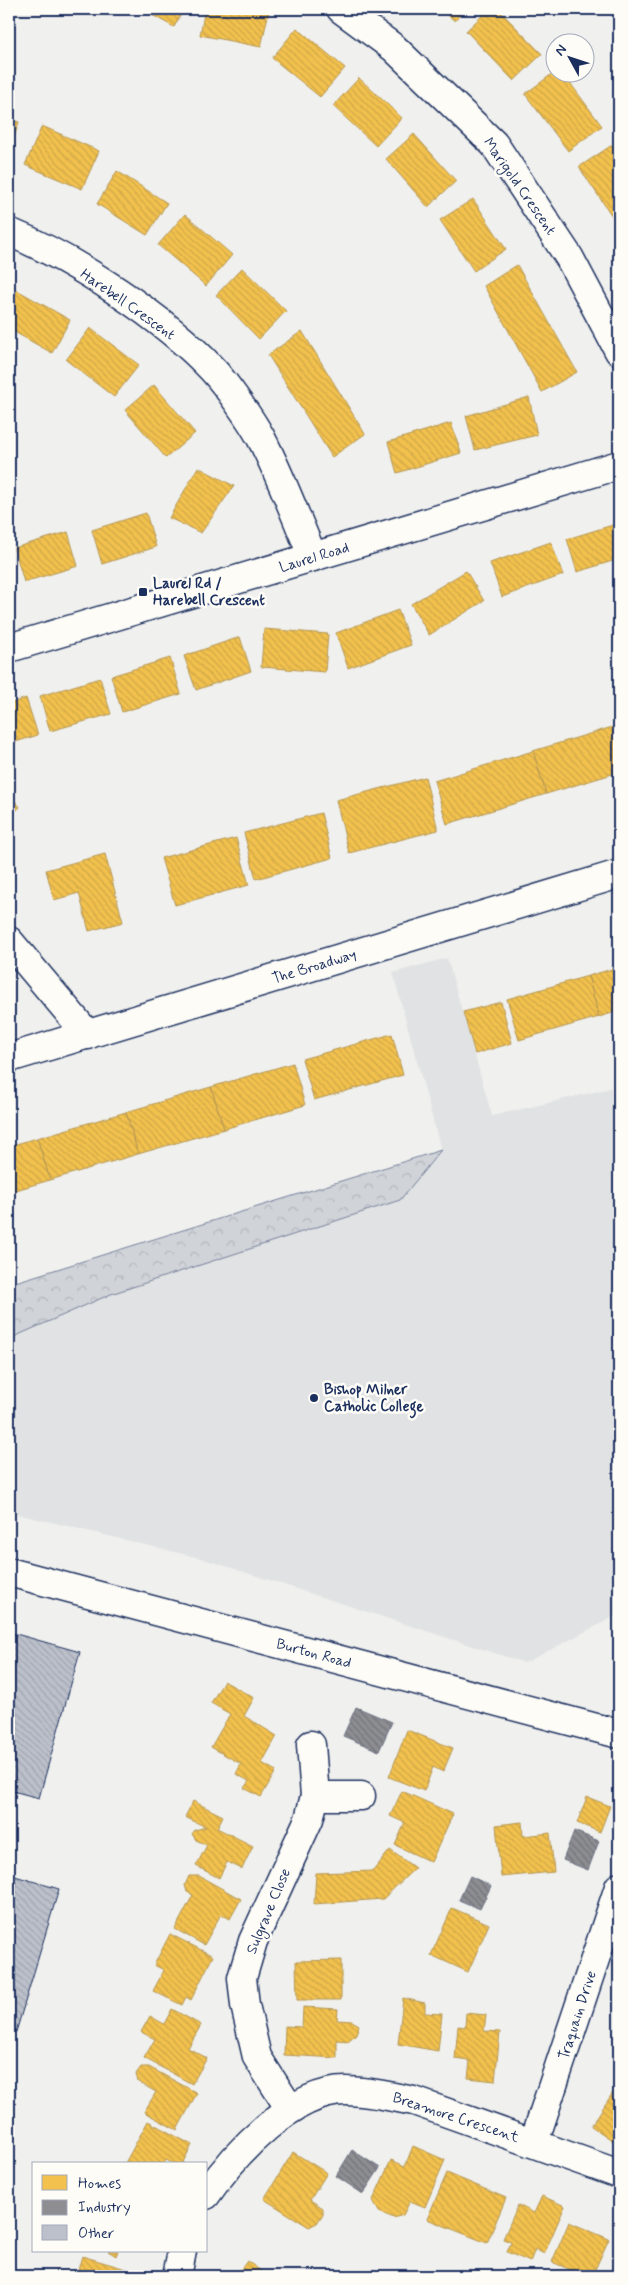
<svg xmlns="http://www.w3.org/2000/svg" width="628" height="2285" font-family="Mynerve,sans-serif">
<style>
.built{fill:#e0e2e3}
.forest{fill:url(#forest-crowns);stroke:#76819b}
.homes{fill:url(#homes-back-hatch);stroke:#b29553}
.industry{fill:url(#industry-back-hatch);stroke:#6b7182}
.building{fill:url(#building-back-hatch);stroke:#1b2f5e}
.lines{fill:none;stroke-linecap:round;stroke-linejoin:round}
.minor-casing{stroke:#1b2f5e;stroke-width:31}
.major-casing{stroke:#1b2f5e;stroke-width:31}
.minor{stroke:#fdfcf7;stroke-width:28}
.major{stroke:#fdfcf7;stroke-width:28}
.poi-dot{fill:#1b2f5e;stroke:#fdfcf7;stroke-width:2}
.labels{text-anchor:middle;stroke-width:5;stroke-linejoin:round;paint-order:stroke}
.street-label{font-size:15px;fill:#1b2f5e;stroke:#fdfcf7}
.poi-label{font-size:15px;font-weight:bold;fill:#1b2f5e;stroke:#fdfcf7;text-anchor:start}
</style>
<defs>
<pattern id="forest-crowns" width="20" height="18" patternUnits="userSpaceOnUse" patternTransform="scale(1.25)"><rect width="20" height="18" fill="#d0d3d8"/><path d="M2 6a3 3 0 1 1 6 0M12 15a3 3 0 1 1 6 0" fill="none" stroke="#b2b5bc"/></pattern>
<pattern id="homes-back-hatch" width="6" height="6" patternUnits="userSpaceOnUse" patternTransform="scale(1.25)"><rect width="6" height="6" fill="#f2c14e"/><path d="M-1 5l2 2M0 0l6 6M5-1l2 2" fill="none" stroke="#cfa646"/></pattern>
<pattern id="industry-back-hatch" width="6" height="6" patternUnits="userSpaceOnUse" patternTransform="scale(1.25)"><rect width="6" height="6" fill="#8d8d92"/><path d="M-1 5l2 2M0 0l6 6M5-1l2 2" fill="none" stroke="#72747a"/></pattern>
<pattern id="building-back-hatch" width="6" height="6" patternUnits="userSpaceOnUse" patternTransform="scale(1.25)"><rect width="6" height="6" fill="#bbc0ca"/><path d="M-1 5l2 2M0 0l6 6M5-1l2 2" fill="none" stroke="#a0a5b0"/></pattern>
</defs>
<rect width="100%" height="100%" fill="#f0f0ee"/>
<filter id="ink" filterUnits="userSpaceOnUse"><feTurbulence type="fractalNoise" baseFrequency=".02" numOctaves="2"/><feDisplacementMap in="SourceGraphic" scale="10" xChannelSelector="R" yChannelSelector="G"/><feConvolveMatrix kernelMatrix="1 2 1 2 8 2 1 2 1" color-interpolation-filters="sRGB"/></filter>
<g filter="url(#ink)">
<!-- built -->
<polygon class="built" points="447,958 492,1116 619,1086 619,1614 525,1663 204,1559 9,1512 9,1284 441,1150 393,973"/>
<!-- forest -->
<polygon class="forest" points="441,1150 400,1200 111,1294 9,1339 9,1284"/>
<!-- homes -->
<g class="homes">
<polygon points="141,9 184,9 174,27"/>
<polygon points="205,9 269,11 261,47 200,35"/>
<polygon points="440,9 465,9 455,21"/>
<polygon points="489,9 498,9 542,54 514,81 466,31"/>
<polygon points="297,28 345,68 320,97 272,58"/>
<polygon points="556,71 562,72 602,126 568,151 525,94"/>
<polygon points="359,78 402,118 376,146 333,106"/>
<polygon points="9,119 19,122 9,153"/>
<polygon points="42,126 99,151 82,189 25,165"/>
<polygon points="414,134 456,181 428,207 386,159"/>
<polygon points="612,145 619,155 619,215 614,219 579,167"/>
<polygon points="117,171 167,203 147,235 97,204"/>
<polygon points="473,199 506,249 474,271 440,220"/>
<polygon points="185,214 232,255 206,286 158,245"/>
<polygon points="517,265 577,372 542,392 484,286"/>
<polygon points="242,268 286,311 259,339 216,295"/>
<polygon points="17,290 70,320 52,353 9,329 9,304"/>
<polygon points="90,328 139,365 114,397 66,360"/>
<polygon points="302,331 365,434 332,457 268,355"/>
<polygon points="154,385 195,433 166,458 125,410"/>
<polygon points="529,397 537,435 475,450 466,416"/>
<polygon points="451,423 461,453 397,473 388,442"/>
<polygon points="198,467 234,486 201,533 169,518"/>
<polygon points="146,513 156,547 102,564 92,530"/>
<polygon points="619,523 619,559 577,572 567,539"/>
<polygon points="68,532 78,566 24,582 14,548"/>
<polygon points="551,542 563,575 502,597 490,563"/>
<polygon points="466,571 484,601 429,635 411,604"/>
<polygon points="398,610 411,645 348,668 336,633"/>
<polygon points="264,629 328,634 325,672 261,667"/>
<polygon points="240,637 251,671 196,690 184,656"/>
<polygon points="170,658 181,694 122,712 111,676"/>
<polygon points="100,678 111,714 50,731 40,696"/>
<polygon points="26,698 38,735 9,744 9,704"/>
<polygon points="619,725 619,772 546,794 533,751"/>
<polygon points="533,751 546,794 447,824 434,781"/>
<polygon points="425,777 438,830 349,853 336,800"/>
<polygon points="9,794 20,807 9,817"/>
<polygon points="321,813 332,858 256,879 244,833"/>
<polygon points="236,838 249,885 175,905 161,858"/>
<polygon points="105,854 123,922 89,931 79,893 54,900 46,870"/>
<polygon points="619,967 619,1011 599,1017 588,976"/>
<polygon points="588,976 599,1017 519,1040 507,999"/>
<polygon points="501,1002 512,1043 475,1054 463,1012"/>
<polygon points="392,1034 403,1075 314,1100 302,1059"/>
<polygon points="293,1063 305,1105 224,1129 211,1087"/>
<polygon points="211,1087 224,1129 138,1154 126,1112"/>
<polygon points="126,1112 138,1154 50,1180 37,1138"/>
<polygon points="37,1138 50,1180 9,1192 9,1146"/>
<polygon points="224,1681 254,1698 244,1716 277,1736 262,1763 276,1771 261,1797 244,1788 249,1781 236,1774 241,1764 211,1747 230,1714 211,1703"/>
<polygon points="407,1730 453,1748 443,1772 433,1767 424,1791 389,1777"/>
<polygon points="402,1791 453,1814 431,1862 395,1845 405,1823 390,1816"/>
<polygon points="587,1797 610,1806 600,1832 577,1823"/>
<polygon points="193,1801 223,1816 217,1828 253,1846 242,1869 227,1862 219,1878 196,1866 207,1845 196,1840 192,1834 195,1830 206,1827 185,1817"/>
<polygon points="522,1822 523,1836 550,1833 554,1872 501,1877 496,1825"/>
<polygon points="390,1850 415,1868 383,1899 314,1904 316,1873 373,1871"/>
<polygon points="189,1876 199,1876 241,1899 230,1919 221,1914 204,1945 175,1929 193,1895 187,1892 185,1885"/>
<polygon points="452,1908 489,1924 468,1972 431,1955"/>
<polygon points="170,1934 213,1956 191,2000 186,1997 182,2005 153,1991 164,1970 154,1965"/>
<polygon points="341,1960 341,2000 297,2000 296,1961"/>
<polygon points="403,1998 425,2003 425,2013 442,2014 438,2051 398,2044"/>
<polygon points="303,2007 338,2009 337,2020 352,2021 359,2025 356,2034 348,2041 337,2040 337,2058 284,2055 285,2026 302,2027"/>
<polygon points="172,2009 201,2025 188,2048 207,2058 192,2084 144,2058 155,2039 141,2032 150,2016 164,2024"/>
<polygon points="466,2013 486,2015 484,2031 500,2032 495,2081 468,2078 470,2061 455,2059 458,2026 465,2027"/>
<polygon points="141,2067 149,2067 197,2093 177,2130 144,2112 156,2092 138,2082 136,2074"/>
<polygon points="614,2091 619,2094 619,2136 615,2142 591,2126"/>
<polygon points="148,2121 192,2145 182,2164 174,2164 166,2160 164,2164 125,2163"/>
<polygon points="413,2146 445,2160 425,2207 410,2201 403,2215 394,2218 379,2212 373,2200 391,2160 405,2166"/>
<polygon points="293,2152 327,2173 310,2200 323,2208 323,2214 317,2223 309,2227 264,2199"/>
<polygon points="447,2173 506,2198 487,2243 427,2219"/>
<polygon points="542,2196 565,2206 544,2254 535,2249 530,2262 507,2252 511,2242 503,2239 518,2205 534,2213"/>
<polygon points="569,2222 609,2239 592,2276 585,2276 552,2262"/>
<polygon points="108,2251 118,2251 116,2256"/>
<polygon points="82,2256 133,2271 131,2276 76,2276"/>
<polygon points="619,2260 619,2271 614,2267"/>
<polygon points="247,2261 268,2276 236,2276"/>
<polygon points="351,2271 359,2276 347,2276"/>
</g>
<!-- industry -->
<g class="industry">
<polygon points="356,1707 392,1722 379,1751 343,1736"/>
<polygon points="574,1831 599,1841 588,1870 563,1860"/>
<polygon points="470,1876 491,1886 480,1909 459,1900"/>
<polygon points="352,2150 380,2168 363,2194 336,2176"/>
</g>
<!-- building -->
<g class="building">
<polygon points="9,1632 80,1652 39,1798 9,1790"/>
<polygon points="15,1876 59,1889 16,2032 9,2029 9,1899"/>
</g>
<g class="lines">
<defs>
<g id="minor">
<polyline points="341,9 394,48 494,144 569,257 619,351"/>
<path d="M9,232C73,258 165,318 213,370C226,384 252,421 261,438C281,476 296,518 313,557"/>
<polyline points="9,648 619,465"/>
<polyline points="9,941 88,1035"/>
<polyline points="315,1796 361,1796"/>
<polyline points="290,2109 257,2057 245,2005 242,1978 253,1941 309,1819 315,1796 311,1745"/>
<polyline points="534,2142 619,1887"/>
<path d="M206,2195C235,2153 292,2091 346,2091C369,2091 392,2097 414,2101L619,2174"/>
<polyline points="177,2276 182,2251"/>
</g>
<g id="major">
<polyline points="9,1058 619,874"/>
<polyline points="9,1572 619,1734"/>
</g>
</defs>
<!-- minor casing -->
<use href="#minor" class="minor-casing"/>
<!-- major casing -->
<use href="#major" class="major-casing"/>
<!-- minor -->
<use href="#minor" class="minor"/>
<!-- major -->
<use href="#major" class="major"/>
</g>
</g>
<!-- markers -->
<g class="poi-dot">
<rect x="138" y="587" width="10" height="10" rx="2.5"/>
<circle cx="314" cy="1398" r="5"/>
</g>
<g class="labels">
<!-- street labels -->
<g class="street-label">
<text transform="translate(520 186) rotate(55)" y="5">Marigold Crescent</text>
<text transform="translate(128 304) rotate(35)" y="5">Harebell Crescent</text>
<text transform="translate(314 557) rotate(-17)" y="5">Laurel Road</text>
<text transform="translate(314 966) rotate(-17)" y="5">The Broadway</text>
<text transform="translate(314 1653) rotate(15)" y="5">Burton Road</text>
<text transform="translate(268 1911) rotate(-67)" y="5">Sulgrave Close</text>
<text transform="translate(577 2015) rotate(-72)" y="5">Traquain Drive</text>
<text transform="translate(456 2117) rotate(18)" y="5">Breamore Crescent</text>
</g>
<!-- poi labels -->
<g class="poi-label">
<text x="153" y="588">Laurel Rd /<tspan x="153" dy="17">Harebell Crescent</tspan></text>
<text x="324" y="1394">Bishop Milner<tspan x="324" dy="17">Catholic College</tspan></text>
</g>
</g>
<!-- margin -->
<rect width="628" height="2285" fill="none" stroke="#fdfcf7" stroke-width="30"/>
<rect x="15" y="15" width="598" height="2255" fill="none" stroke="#1b2f5e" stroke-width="2" filter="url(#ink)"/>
<!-- legend -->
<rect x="32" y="2162" width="175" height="90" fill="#fdfcf7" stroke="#a3aaba"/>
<rect x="42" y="2175" width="25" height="15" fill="#f2c14e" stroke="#a3aaba"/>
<text x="78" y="2188" font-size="15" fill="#1b2f5e">Homes</text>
<rect x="42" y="2200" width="25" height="15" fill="#8d8d92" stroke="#a3aaba"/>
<text x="78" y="2212" font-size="15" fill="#1b2f5e">Industry</text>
<rect x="42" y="2225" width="25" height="15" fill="#bbc0ca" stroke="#a3aaba"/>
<text x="78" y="2238" font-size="15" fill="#1b2f5e">Other</text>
<!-- north arrow -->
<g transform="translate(570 58) rotate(310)"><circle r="24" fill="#fdfcf7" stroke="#a3aaba"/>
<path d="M0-4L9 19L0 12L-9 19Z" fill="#1b2f5e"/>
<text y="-8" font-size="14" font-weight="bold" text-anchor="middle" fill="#1b2f5e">N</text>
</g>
</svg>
